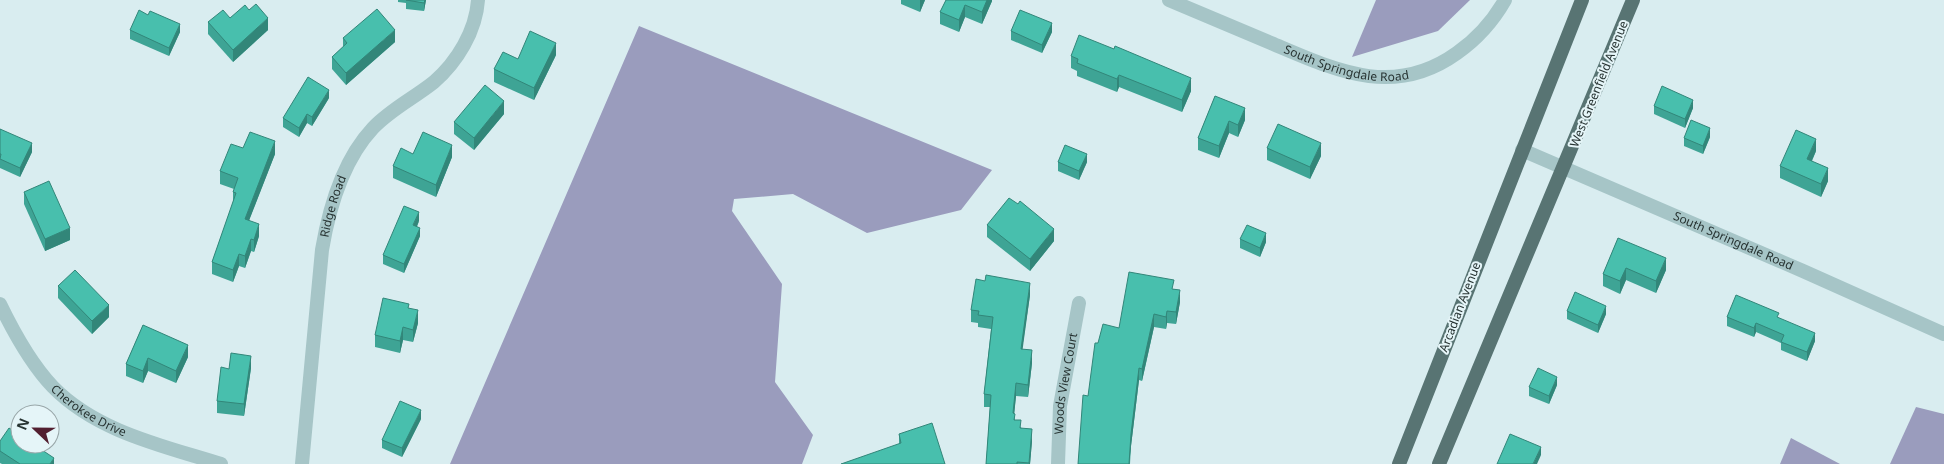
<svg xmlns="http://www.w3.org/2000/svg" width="1944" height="464" font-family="'Noto Sans',sans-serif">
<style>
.green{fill:#9a9cbd}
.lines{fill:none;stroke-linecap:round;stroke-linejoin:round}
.minor{stroke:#a6c5c7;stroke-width:14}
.primary{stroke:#587473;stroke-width:14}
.wall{fill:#3ea495}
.shaded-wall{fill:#328679}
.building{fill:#48bfad;stroke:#328679}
.labels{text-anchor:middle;stroke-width:4;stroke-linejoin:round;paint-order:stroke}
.street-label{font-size:12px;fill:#273332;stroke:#e5f5f8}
</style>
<rect width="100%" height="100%" fill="#d9edf0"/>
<!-- green -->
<g class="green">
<polygon points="1376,0 1470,0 1438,31 1352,57"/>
<polygon points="639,26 992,170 961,210 867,233 793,194 734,199 732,211 782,284 775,382 813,435 802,464 450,464"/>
<polygon points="1916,407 1944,414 1944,464 1890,464"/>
<polygon points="1791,438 1840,464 1780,464"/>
</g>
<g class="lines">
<!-- minor -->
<g class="minor">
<path id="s1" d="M1169,0C1203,14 1237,29 1271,43C1335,70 1393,99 1457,53C1477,39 1493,21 1505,0"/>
<path id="s2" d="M1522,150L1803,271L1944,334"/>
<path id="s3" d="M0,304C14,333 31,364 53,387C97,432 164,446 221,464"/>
<path id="s4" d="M302,464L322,250C329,208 343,160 373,128C391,109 414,98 434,82C457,62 476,31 478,0"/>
<path id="s5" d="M1058,464L1060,406L1079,303"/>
</g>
<!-- primary -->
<g class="primary">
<polyline points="1399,464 1582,0"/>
<polyline points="1439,464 1633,0"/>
</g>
</g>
<!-- wall -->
<g class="wall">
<polygon points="398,0 426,0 424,11 406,9 406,3 398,2"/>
<polygon points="901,0 925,0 920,12 901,4"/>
<polygon points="946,0 992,0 992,1 982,24 965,17 959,32 940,24 940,12"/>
<polygon points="230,18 268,30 233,62 208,34 208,22"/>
<polygon points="130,30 180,32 169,56 130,39"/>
<polygon points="1011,31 1052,32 1042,53 1011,40"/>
<polygon points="343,38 395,42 346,85 332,69 332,57 343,47"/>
<polygon points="556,55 534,100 494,82 494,69 518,59"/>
<polygon points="1071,56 1191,91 1182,112 1119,87 1117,92 1077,76 1077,71 1071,68"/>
<polygon points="1215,96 1245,120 1238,137 1229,133 1219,158 1198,150 1198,138"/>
<polygon points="329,98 312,126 307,123 299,137 283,127 283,118"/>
<polygon points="1654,106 1693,108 1685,128 1654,114"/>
<polygon points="504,114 474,150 454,134 454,122"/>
<polygon points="0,129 32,152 20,177 0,168"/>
<polygon points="1710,137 1703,154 1684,146 1684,138"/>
<polygon points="243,148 275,154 249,220 259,236 254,252 251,251 245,268 239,266 233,282 212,274 212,262 233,203 233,192 234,189 220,184 220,171"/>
<polygon points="1267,148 1321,156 1310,179 1267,160"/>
<polygon points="1816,151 1812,161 1828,181 1821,197 1780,178 1780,166"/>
<polygon points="413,154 452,157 436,197 393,178 393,166"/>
<polygon points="1058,162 1087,162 1079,180 1058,171"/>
<polygon points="24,192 70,240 45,251 24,204"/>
<polygon points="419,221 417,227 420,236 404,273 383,264 383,255"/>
<polygon points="987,225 1054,241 1030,271 987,237"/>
<polygon points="1618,238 1666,270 1656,293 1626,280 1620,294 1603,286 1603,274"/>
<polygon points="1240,239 1266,242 1260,257 1240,248"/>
<polygon points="58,286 109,317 92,334 58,298"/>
<polygon points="1174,289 1180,302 1176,324 1167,323 1166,329 1154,327 1142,381 1139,380 1131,446 1130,464 1078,464 1088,396 1098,343"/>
<polygon points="1030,295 1022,349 1032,363 1028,397 1016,396 1014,414 1015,420 1032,441 1030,464 986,464 990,407 984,407 984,394 991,329 978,327 978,323 971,322 971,310"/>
<polygon points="409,308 418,323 413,342 403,340 400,353 375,347 375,335"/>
<polygon points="1567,311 1606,314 1598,333 1567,319"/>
<polygon points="1727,317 1779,318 1815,341 1807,361 1781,350 1781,343 1756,332 1754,337 1727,326"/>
<polygon points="143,325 188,357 176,383 148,371 143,383 126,376 126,364"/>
<polygon points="251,368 244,416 217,413 217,401 229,369"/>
<polygon points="1557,385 1549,404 1529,396 1529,387"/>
<polygon points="421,419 402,457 382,448 382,440"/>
<polygon points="899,434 945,464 899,443"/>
<polygon points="0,441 54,464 2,464 0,463"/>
</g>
<!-- shaded-wall -->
<g class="shaded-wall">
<polygon points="425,0 426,0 424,11 424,3"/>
<polygon points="920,0 925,0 920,12"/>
<polygon points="987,0 992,0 992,1 982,24 982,12"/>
<polygon points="965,5 965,17 959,32 959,20"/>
<polygon points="268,18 268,30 233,62 233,50"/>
<polygon points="1052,23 1052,32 1042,53 1042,45"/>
<polygon points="180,24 180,32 169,56 169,48"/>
<polygon points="395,30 395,42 346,85 346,73"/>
<polygon points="556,43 556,55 534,100 534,88"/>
<polygon points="1119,75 1119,87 1117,92 1117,79"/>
<polygon points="1191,78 1191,91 1182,112 1182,100"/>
<polygon points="329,90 329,98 312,126 312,117"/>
<polygon points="1693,100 1693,108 1685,128 1685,119"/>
<polygon points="504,101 504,114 474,150 474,138"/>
<polygon points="1245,108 1245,120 1238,137 1238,125"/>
<polygon points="307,114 307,123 299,137 299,128"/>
<polygon points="1229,121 1229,133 1219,158 1219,146"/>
<polygon points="1710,128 1710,137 1703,154 1703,146"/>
<polygon points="1816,139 1816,151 1807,171 1807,159"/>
<polygon points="275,141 275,154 245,231 245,219"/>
<polygon points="32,143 32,152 20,177 20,168"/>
<polygon points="1321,143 1321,156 1310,179 1310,167"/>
<polygon points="452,145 452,157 436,197 436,185"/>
<polygon points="1087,154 1087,162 1079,180 1079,171"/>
<polygon points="1828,168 1828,181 1821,197 1821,184"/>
<polygon points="419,212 419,221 413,234 413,225"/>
<polygon points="259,224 259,236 254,252 254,240"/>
<polygon points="70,228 70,240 45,251 45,239"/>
<polygon points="420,228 420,236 404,273 404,264"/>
<polygon points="1054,229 1054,241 1030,271 1030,259"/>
<polygon points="1266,233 1266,242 1260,257 1260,248"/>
<polygon points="251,239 251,251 245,268 245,256"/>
<polygon points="239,254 239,266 233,282 233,270"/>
<polygon points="1666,258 1666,270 1656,293 1656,281"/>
<polygon points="1626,268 1626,280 1620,294 1620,281"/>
<polygon points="1030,283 1030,295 1021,361 1021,349"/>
<polygon points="1180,290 1180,302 1176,324 1176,312"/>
<polygon points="109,305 109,317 92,334 92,321"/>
<polygon points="1606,306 1606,314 1598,333 1598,325"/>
<polygon points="418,310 418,323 413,342 413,330"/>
<polygon points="1167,311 1167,323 1166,329 1166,317"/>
<polygon points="1154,314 1154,327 1142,381 1142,369"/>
<polygon points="1756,323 1756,332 1754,337 1754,328"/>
<polygon points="403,327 403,340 400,353 400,341"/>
<polygon points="1815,333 1815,341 1807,361 1807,352"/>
<polygon points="188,345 188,357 176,383 176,371"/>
<polygon points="1032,350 1032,363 1028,397 1028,385"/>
<polygon points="251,356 251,368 244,416 244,404"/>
<polygon points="148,358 148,371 143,383 143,371"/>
<polygon points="1139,368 1139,380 1131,446 1129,464 1131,434"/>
<polygon points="1557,377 1557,385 1549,404 1549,396"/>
<polygon points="1016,383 1016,396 1013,426 1013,413"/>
<polygon points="421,410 421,419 402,457 402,448"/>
<polygon points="1032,429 1032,441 1030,464 1029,464"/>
<polygon points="1541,447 1541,455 1537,464 1533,464"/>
<polygon points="54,458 54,464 50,464"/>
</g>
<!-- building -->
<g class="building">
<polygon points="406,0 425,0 424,3"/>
<polygon points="946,0 987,0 982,12 965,5 959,20 940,12"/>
<polygon points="256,4 268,18 233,50 208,22 223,10 230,18 245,5 249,10"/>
<polygon points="377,9 395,30 346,73 332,57 347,43 343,38"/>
<polygon points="139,10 148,15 150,11 180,24 169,48 130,30"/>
<polygon points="1020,10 1052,23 1042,45 1011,31"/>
<polygon points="530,31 556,43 534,88 494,69 503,52 518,59"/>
<polygon points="1079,35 1114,49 1115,46 1191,78 1182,100 1119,75 1117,79 1077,63 1078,59 1071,56"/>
<polygon points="308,77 329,90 312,117 307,114 299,128 283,118"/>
<polygon points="485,85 504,101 474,138 454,122"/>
<polygon points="1662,86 1693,100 1685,119 1654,106"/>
<polygon points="1215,96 1245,108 1238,125 1229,121 1219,146 1198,138"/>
<polygon points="1691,120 1710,128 1703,146 1684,138"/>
<polygon points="1278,124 1321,143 1310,167 1267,148"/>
<polygon points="0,129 32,143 20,168 0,159 1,154 0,154"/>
<polygon points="1796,130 1816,139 1807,159 1828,168 1821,184 1780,166"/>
<polygon points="250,132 275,141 245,219 259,224 254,240 251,239 245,256 239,254 233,270 212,262 236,193 233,192 238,178 220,171 231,144 243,148"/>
<polygon points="423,132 452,145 436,185 393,166 401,148 413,154"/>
<polygon points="1065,145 1087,154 1079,171 1058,162"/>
<polygon points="49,181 70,228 45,239 24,192"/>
<polygon points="1009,198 1018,204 1020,201 1054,229 1030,259 987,225"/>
<polygon points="404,206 419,212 413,225 420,228 404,264 383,255"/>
<polygon points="1247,225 1266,233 1260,248 1240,239"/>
<polygon points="1618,238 1666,258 1656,281 1626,268 1620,281 1603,274"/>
<polygon points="75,270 109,305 92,321 58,286"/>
<polygon points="1129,272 1174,280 1172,289 1180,290 1176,312 1167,311 1166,317 1154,314 1142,369 1139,368 1131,434 1129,464 1078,464 1083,395 1088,396 1095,343 1098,343 1103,324 1119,328"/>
<polygon points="986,275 1030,283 1021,349 1032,350 1028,385 1016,383 1013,413 1015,414 1014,420 1021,420 1020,428 1032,429 1029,463 1017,462 1017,464 986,464 991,395 984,394 993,317 978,315 979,311 971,310 976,279 985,281"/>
<polygon points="1575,292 1606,306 1598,325 1567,311"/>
<polygon points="1736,295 1779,313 1777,317 1815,333 1807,352 1781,342 1784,335 1756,323 1754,328 1727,317"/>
<polygon points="383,298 409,304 408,308 418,310 413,330 403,327 400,341 375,335"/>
<polygon points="143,325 188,345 176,371 148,358 143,371 126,364"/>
<polygon points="231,353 251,356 244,404 217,401 221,367 229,369"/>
<polygon points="1538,368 1557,377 1549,396 1529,387"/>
<polygon points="400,401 421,410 402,448 382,440"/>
<polygon points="932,423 945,464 841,464 901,443 899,434"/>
<polygon points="9,428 20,435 20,444 33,444 54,458 50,464 20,464 0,451 0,441"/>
<polygon points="1510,434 1541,447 1533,464 1497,464"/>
</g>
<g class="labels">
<!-- street labels -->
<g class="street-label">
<text dy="4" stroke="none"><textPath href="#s1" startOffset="190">South Springdale Road</textPath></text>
<text transform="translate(1599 84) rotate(-68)" y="4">West Greenfield Avenue</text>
<text dy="4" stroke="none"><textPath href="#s4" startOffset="260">Ridge Road</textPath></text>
<text dy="4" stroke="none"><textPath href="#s2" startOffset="230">South Springdale Road</textPath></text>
<text transform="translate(1460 307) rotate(-69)" y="4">Arcadian Avenue</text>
<text dy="4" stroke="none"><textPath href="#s5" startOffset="81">Woods View Court</textPath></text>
<text dy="4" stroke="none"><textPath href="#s3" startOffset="142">Cherokee Drive</textPath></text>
</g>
</g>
<!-- north arrow -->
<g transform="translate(35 429) rotate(292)"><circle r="24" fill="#e5f5f8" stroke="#99a7a9"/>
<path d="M0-4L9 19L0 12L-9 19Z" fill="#521f30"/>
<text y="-8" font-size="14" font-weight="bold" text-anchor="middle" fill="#273332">N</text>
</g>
</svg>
